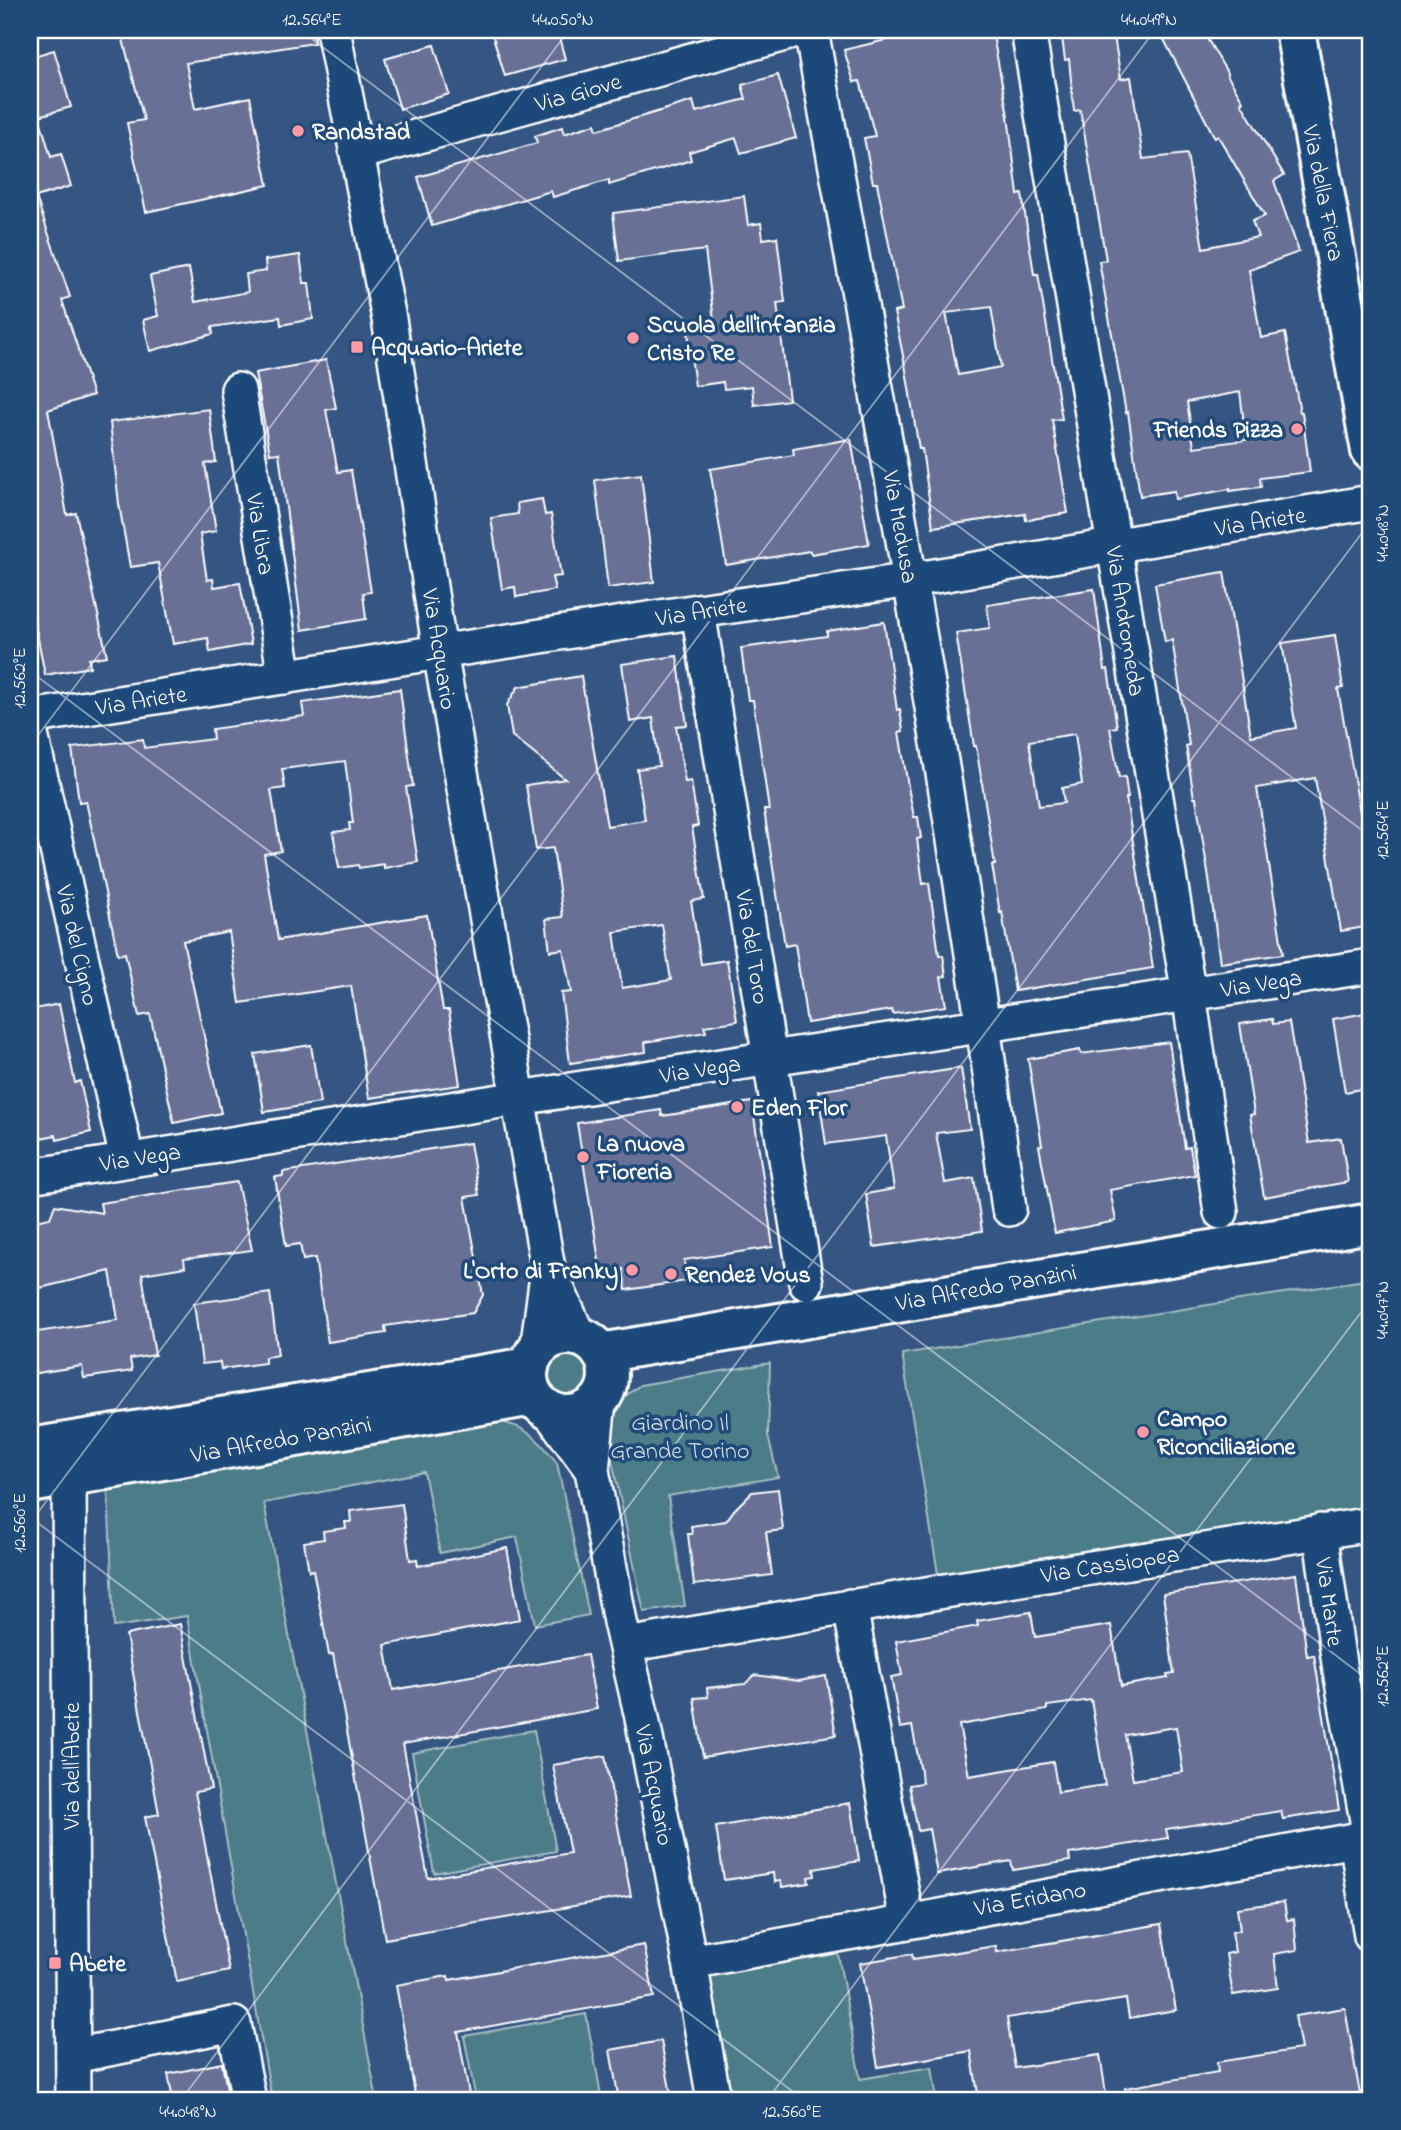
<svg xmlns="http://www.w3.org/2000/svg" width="1401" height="2130" font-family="'Indie Flower',sans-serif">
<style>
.green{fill:#4c7c87;stroke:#a6bec3;stroke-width:2}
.building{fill:#676f96;stroke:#fff;stroke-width:2;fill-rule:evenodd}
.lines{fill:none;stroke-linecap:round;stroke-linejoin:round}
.minor-casing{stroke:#fff;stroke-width:38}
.tertiary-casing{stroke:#fff;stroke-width:44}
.secondary-casing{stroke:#fff;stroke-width:44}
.minor{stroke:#1f4a7a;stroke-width:33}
.tertiary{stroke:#1f4a7a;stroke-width:38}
.secondary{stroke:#1f4a7a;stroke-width:38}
.ticks{fill:none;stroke:#fff;stroke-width:2;stroke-opacity:0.45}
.poi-dot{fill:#ff9aa2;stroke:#1f4a7a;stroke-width:2.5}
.labels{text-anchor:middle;stroke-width:7;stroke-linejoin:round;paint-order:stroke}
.street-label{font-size:24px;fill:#fff;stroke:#1f4a7a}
.poi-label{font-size:24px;font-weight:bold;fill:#fff;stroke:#1f4a7a;text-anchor:start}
.park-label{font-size:24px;fill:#d2dee1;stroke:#1f4a7a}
.neatline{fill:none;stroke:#fff;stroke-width:2.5}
.ticks-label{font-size:18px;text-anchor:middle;fill:#fff}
</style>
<rect width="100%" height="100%" fill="#355582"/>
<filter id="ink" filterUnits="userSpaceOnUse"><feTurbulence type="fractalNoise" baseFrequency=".0143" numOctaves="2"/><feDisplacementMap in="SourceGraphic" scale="14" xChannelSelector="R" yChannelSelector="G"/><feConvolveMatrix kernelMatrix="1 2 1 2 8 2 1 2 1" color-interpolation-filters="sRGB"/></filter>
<g filter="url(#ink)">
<!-- green -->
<g class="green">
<polygon points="1371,1279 1371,1510 939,1580 902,1354"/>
<circle cx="569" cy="1376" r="22"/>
<polygon points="770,1363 768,1436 778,1477 668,1496 685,1606 644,1612 608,1441 614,1410 624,1397 640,1385"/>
<path d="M483,1420C520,1422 535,1433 557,1463L589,1615L535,1625L517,1537L440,1553L424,1472L264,1503L377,2100H272L187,1616L114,1627L108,1490Z"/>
<polygon points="534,1730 556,1851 434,1873 412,1753"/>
<polygon points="837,1948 860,2079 932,2067 937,2100 728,2100 705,1971"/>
<polygon points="586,2014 602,2100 476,2100 464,2036"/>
</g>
<!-- building -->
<g class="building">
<polygon points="133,30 313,30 314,43 186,63 195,109 250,97 268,185 146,212 127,123 144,120 121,32"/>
<polygon points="491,30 557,30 565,59 505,76"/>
<path d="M928,30H992L1008,116L1018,195L1022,194L1034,274H1038L1062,419L1052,420L1068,513L1026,520L1025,514L933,527L922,449H919L906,370L894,312L902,310L877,183H873L864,138L875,136L860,81L854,82L844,50ZM991,307L1001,367L958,375L946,313Z"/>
<path d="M1061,30H1113L1121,79L1131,77L1143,159L1187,154L1203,248L1258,237L1252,221L1265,216L1218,136L1215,138L1159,30H1202L1228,74L1227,75L1243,101L1241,103L1284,175L1274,181L1299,252L1249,270L1261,338L1285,333L1300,412H1302L1310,472L1260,478L1261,487L1230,491V489L1175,499L1174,491L1140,496L1128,412L1126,413L1099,261L1106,260L1085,137L1080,110L1074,111L1069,59L1065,60ZM1240,392L1246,440L1194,447L1187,402Z"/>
<polygon points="434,45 449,94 400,109 385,59"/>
<polygon points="54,50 71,107 39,116 51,157 61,154 71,186 36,197 70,297 62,300 93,395 48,410 67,515 76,513 107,656 89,659 90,667 45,675 30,597 30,57"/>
<polygon points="778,75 796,138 741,153 736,138 689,152 691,160 609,185 609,180 553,197 551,191 432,226 418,177 537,143 535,136 562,127 564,134 595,124 597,130 693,101 696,112 746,99 742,85"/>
<polygon points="744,196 748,225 761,223 763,239 777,237 785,302 777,303 789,400 754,405 752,386 724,389 723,382 695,386 687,324 714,320 705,250 619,261 613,213"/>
<polygon points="300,255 304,283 309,283 313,319 281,325 280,317 212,327 213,334 150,351 143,320 158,316 150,276 189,268 195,302 248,292 246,274 266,271 265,260"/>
<polygon points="326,360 336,408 326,410 338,472 351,470 371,592 363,593 366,619 302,630 279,453 270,454 255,373"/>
<polygon points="209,409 216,462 205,464 216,531 200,534 207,580 213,579 214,587 240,583 251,644 210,652 208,638 173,644 158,563 130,567 119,504 110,422"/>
<polygon points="851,439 869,544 811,554 810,551 726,565 710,469 794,455 793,449"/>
<polygon points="641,474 654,582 608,588 595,480"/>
<polygon points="542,499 545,515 551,514 561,576 552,577 555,590 516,597 515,587 502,589 491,518 518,514 517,503"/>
<polygon points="1224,572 1251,736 1296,728 1282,643 1335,635 1343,688 1338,689 1360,812 1371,810 1371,926 1341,931 1315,778 1257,788 1283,954 1220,963 1209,879 1196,798 1194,798 1186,746 1189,745 1172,640 1165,642 1155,584"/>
<path d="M1094,589L1105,670L1108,669L1117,727L1110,728L1119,778L1125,777L1128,798H1126L1153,968L1015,991L1002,912L1000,913L992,865H995L976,746H974L956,633L990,628L987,605ZM1075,734L1082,784L1062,788L1064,803L1039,806L1029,741Z"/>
<polygon points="884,622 897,710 900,709 903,731 899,732 909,792 914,817 918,817 921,838 917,839 923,884 929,883 939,955 943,955 946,976 941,977 946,1006 893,1014 892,1010 807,1023 795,944 785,946 764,810 769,810 753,700 748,700 741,648 827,636 827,631"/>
<path d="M677,656L687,725L676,726L685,782L691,781L698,826L692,827L704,899L691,901L701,964L727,960L737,1021L704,1026L706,1032L645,1042L646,1052L570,1063L561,993L571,992L563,949L550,951L546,919L563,917L553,848L536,850L526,785L565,779L512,736L507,705L518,687L581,676L607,826L645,820L637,769L659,766L653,718L630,722L622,664ZM662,925L671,980L622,988L614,932Z"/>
<polygon points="400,689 413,786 406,787 418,862 384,868 384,864 359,868 358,865 339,868 333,832 350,830 349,823 353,823 345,761 282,769 285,788 271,790 281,851 264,854 278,940 427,915 443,1010 449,1010 460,1085 369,1098 351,986 240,1003 229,932 183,941 221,1113 174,1123 150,1014 139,1016 125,953 118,955 86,801 79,802 72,748 143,739 144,748 213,739 212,729 304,716 302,703"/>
<polygon points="59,1004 75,1083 80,1081 91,1132 57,1140 56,1135 30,1140 30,1010"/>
<polygon points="1371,1012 1371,1087 1345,1092 1333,1019"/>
<polygon points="1272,1019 1273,1024 1289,1022 1309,1143 1341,1138 1348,1182 1264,1197 1250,1115 1254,1114 1240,1024"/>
<polygon points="1169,1042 1185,1148 1190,1147 1195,1175 1110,1190 1116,1221 1055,1233 1039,1146 1042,1145 1028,1059 1080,1050 1081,1054"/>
<polygon points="311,1045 320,1103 264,1112 255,1054"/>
<polygon points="961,1068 970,1129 936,1133 945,1183 974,1178 982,1231 874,1247 866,1194 894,1189 886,1136 826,1144 818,1091"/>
<polygon points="752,1102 773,1247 684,1260 687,1281 626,1290 623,1269 601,1273 577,1123 661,1110 662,1116"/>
<polygon points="470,1143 479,1195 465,1197 483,1295 473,1313 385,1326 386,1333 328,1342 315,1258 303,1260 300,1244 286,1246 275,1177 283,1176 283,1172"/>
<polygon points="237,1182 252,1250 184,1259 185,1267 142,1274 155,1355 130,1359 132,1371 84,1378 82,1366 30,1374 30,1333 118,1320 110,1271 32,1290 30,1278 30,1222 50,1218 55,1205 102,1213 100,1203"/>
<polygon points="270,1293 278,1355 265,1357 265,1363 221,1369 220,1362 202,1364 194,1303"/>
<polygon points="778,1489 783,1530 766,1532 772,1575 694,1585 688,1534 692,1534 691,1526 726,1521 734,1510 752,1492"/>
<polygon points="402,1504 410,1560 417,1559 418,1566 507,1548 520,1619 385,1645 393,1690 587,1655 597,1709 403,1744 428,1878 570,1853 553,1765 605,1756 631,1896 385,1939 333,1654 329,1655 313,1570 309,1571 304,1542 324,1539 323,1531 346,1528 345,1522 351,1522 350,1511"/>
<path d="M1296,1574L1307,1656L1314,1655L1339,1810L1283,1819L1281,1811L1166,1829L1168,1838L1069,1854L1070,1861L1013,1870L1011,1861L937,1874L929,1829L918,1831L909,1785L922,1783L921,1772L912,1726L900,1728L891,1677L902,1675L896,1641L978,1626L977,1621L1031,1612L1035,1637L1111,1625L1121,1686L1168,1678L1167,1675L1174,1674L1163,1594ZM1091,1700L1105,1785L1058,1792L1053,1762L969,1776L959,1725L1047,1710V1706ZM1176,1727L1183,1772L1133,1780L1125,1735Z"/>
<polygon points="180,1624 211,1789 195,1792 229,1971 177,1982 145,1817 159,1814 126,1635"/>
<polygon points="755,1675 799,1681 826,1676 836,1735 703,1757 694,1698 708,1697 707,1688 745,1684"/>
<polygon points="850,1803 859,1861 814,1869 815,1876 808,1877 809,1883 782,1887 781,1881 774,1882 773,1873 724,1880 716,1827"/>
<polygon points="1284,1902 1287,1920 1294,1919 1297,1950 1274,1954 1278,1988 1233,1995 1226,1954 1235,1952 1232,1932 1240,1930 1237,1908"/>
<polygon points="1161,1924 1176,2010 1129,2018 1126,1999 1007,2018 1015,2068 1100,2055 1107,2100 979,2100 971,2051 878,2067 860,1963 912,1954 913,1959 996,1946 997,1952"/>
<polygon points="644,1945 654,1997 458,2032 470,2100 416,2100 396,1985 448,1976 449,1980"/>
<polygon points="1345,2008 1361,2100 1126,2100 1125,2088 1218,2072 1217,2062 1301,2049 1295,2016"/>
<polygon points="661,2041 672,2100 619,2100 610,2050"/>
<polygon points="222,2063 229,2100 173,2100 168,2074"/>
</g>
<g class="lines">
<defs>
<g id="minor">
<polyline points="333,30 389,319 440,652 548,1268 579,1337"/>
<path d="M811,30C882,422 956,814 1009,1209"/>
<polyline points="1028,30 1190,1001 1221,1212"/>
<polyline points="358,153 799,30"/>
<polyline points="238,390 285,677"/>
<polyline points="698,611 806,1283"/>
<polyline points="30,717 698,611 911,580 1371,502"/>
<polyline points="30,730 127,1159"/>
<polyline points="30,1176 771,1058 1371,966"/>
<polyline points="537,1350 548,1268"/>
<polyline points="599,1400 592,1470 620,1622 641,1713 690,1962 714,2100"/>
<polyline points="547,1409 592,1470"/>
<polyline points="69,1477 73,2100"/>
<polyline points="1320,1531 1340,1671 1370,1837"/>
<polyline points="850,1606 907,1921"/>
<polyline points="626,1645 932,1593 1371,1524"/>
<polyline points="1356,1839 1371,1936"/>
<polyline points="690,1962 1371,1837"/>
<polyline points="73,2056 234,2024 249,2100"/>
</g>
<polyline id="tertiary" points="1295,30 1371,451"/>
<g id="secondary">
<circle cx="568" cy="1375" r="40"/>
<polyline points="601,1353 1371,1223"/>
<polyline points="30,1448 529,1367"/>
<polyline points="30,1483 533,1396"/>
</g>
</defs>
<!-- minor casing -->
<use href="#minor" class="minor-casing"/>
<!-- tertiary casing -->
<use href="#tertiary" class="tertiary-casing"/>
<!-- secondary casing -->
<use href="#secondary" class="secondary-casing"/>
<!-- minor -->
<use href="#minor" class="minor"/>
<!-- tertiary -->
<use href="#tertiary" class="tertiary"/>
<!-- secondary -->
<use href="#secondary" class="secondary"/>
</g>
</g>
<!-- ticks -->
<path class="ticks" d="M300,30L1371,837M30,671L1371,1682M30,746L569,30M30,1517L804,2100M30,1523L1155,30M181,2100L1371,521M767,2100L1371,1299M1353,2100L1371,2077"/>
<!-- markers -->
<g class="poi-dot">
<circle cx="298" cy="131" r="7"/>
<circle cx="633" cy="338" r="7"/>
<rect x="350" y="340" width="14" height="14" rx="3.5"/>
<circle cx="1297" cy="429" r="7"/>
<circle cx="737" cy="1107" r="7"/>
<circle cx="583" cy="1157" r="7"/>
<circle cx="632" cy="1270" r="7"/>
<circle cx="671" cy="1274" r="7"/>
<circle cx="1143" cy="1432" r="7"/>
<rect x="48" y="1956" width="14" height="14" rx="3.5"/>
</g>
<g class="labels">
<!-- street labels -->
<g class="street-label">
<text transform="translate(578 92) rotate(-16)" y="8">Via Giove</text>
<text transform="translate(1324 193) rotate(79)" y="8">Via della Fiera</text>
<text transform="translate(1260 521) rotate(-9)" y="8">Via Ariete</text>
<text transform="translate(901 527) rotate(80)" y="8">Via Medusa</text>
<text transform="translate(261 534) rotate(81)" y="8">Via Libra</text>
<text transform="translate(701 611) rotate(-9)" y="8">Via Ariete</text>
<text transform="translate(1126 621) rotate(81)" y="8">Via Andromeda</text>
<text transform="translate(440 649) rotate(81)" y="8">Via Acquario</text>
<text transform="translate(141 700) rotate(-9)" y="8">Via Ariete</text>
<text transform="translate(78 945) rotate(77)" y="8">Via del Cigno</text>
<text transform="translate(753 947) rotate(81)" y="8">Via del Toro</text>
<text transform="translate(1261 983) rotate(-9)" y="8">Via Vega</text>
<text transform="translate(700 1069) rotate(-9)" y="8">Via Vega</text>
<text transform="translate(140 1157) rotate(-9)" y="8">Via Vega</text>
<text transform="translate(986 1287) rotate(-10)" y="8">Via Alfredo Panzini</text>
<text transform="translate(281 1439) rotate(-10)" y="8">Via Alfredo Panzini</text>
<text transform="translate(1110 1564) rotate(-9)" y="8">Via Cassiopea</text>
<text transform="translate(1330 1602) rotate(82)" y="8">Via Marte</text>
<text transform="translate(71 1766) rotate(-90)" y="8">Via dell'Abete</text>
<text transform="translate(655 1785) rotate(79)" y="8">Via Acquario</text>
<text transform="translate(1030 1898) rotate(-10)" y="8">Via Eridano</text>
</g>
<!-- poi labels -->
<g class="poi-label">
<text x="312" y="139">Randstad</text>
<text x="647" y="332">Scuola dell'infanzia<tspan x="647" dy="28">Cristo Re</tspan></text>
<text x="371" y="355">Acquario-Ariete</text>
<text x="1283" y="437" text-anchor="end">Friends Pizza</text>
<text x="751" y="1115">Eden Flor</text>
<text x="597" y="1151">La nuova<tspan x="597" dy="28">Fioreria</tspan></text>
<text x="618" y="1278" text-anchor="end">L'Orto di Franky</text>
<text x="685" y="1282">Rendez Vous</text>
<text x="1157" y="1426">Campo<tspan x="1157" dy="28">Riconciliazione</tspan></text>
<text x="69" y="1971">Abete</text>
</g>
<!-- park labels -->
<g class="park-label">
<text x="680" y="1430">Giardino Il<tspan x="680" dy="28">Grande Torino</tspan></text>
</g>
</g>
<!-- margin -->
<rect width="1401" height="2130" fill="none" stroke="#1f4a7a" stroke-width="77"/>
<rect x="38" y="38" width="1324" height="2054" class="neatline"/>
<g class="ticks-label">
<text x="312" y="25">12.564°E</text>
<text x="563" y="25">44.050°N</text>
<text x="1149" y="25">44.049°N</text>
<text transform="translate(1382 533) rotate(-90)" y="6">44.048°N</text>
<text transform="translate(19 678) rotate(-90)" y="6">12.562°E</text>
<text transform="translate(1382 830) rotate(-90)" y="6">12.564°E</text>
<text transform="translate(1382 1310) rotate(-90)" y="6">44.047°N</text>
<text transform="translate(19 1523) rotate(-90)" y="6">12.560°E</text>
<text transform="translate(1382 1676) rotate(-90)" y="6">12.562°E</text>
<text x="188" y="2117">44.048°N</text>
<text x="792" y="2117">12.560°E</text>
</g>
</svg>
